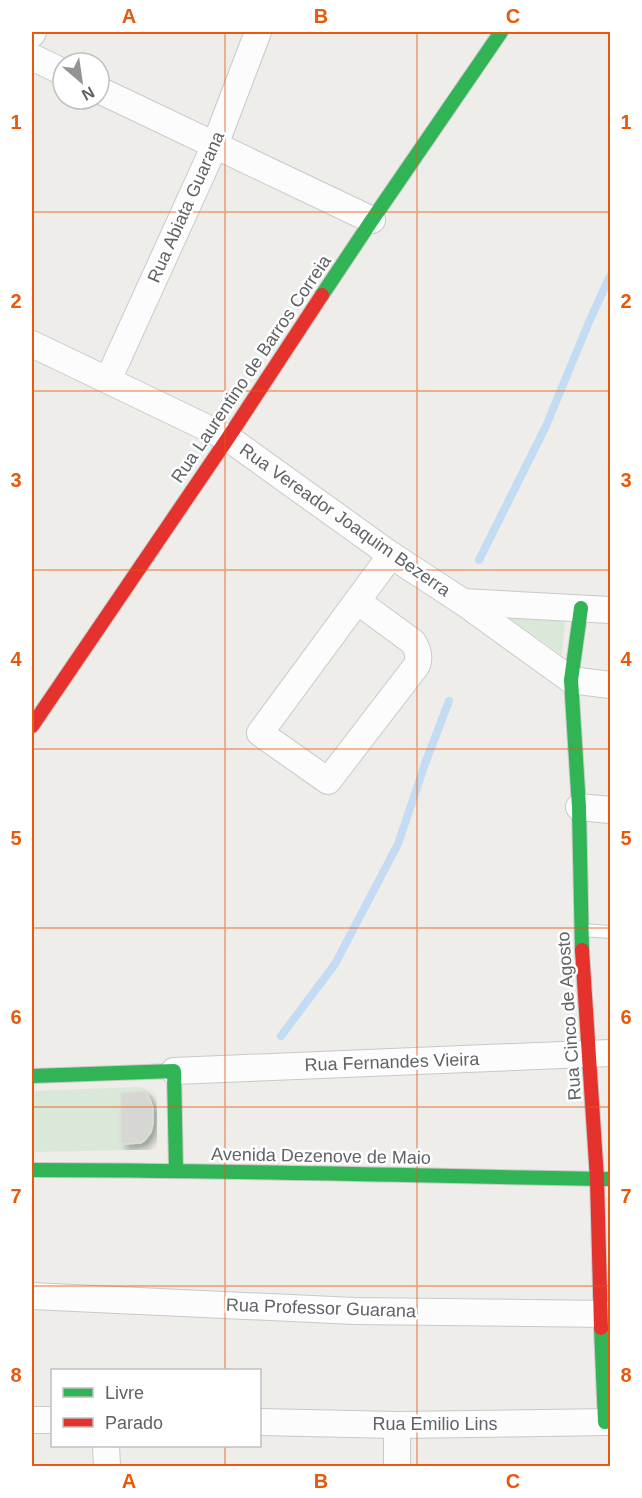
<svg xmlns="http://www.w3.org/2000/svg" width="642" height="1498" font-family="Helvetica,sans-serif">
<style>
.green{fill:#d9e8d8}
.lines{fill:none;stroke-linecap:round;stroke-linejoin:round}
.stream{stroke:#c3dbf3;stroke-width:8}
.building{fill:#d6d6d3;stroke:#dddcd9;stroke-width:1.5;filter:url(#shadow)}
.lane-casing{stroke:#c9c9c9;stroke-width:14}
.street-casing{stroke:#c9c9c9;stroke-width:28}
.fast-casing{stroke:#cbcbca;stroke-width:16}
.jam-casing{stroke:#cbcbca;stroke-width:16}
.lane{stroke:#fcfcfc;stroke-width:12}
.street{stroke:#fcfcfc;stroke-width:26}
.fast{stroke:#30b455;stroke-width:14}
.jam{stroke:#e5322d;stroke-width:14}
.grid{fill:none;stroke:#e8590c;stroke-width:1.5;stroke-opacity:0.55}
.labels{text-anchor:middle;stroke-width:5;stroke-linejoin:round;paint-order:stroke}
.street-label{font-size:18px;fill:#5f6266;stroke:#fff}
.neatline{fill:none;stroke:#e8590c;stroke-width:2}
.grid-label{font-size:20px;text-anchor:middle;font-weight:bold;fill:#e8590c}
</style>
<defs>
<filter id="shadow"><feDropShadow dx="5.5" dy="5.5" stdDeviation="3" flood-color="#0004"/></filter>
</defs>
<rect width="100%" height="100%" fill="#eeedea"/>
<!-- green -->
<g class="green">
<polygon points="507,616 565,621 562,655"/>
<path d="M141,1087C162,1094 161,1130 148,1144C144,1147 139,1148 135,1150L32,1152V1091Z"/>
</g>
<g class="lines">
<!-- stream -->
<g class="stream">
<polyline points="479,560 546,426 589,322 610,276"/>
<polyline points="281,1036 335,964 398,844 426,761 449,701"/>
</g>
</g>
<!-- building -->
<polygon class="building" points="145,1091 150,1100 153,1108 153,1123 151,1132 145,1140 141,1143 121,1144 121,1093"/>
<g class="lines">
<defs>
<polyline id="lane" points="582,930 610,932"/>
<g id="street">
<polyline points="32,34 33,32"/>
<polyline points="32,57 63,72"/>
<polyline points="99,90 372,220"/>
<polyline points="32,344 228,438 391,555 463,602 571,680 610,685"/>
<polyline points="108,380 215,145 258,32"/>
<path d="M357,601L413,642C418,650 420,657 417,665L328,781L260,733L391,555"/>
<polyline points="463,602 610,610"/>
<polyline points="579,807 610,810"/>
<polyline points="174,1071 610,1053"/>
<polyline points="32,1296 354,1311 610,1314"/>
<polyline points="32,1420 52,1420"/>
<polyline points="260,1422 397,1425 610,1422"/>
<polyline points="106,1446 107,1466"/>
<polyline points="397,1466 397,1425"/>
</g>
<g id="fast">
<polyline points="322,295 372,220 501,32"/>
<polyline points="581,608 571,680 579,807 582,950"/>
<polyline points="32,1076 174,1071 176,1170"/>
<path d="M32,1170C225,1170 417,1176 610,1179"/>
<polyline points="601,1328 605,1422"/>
</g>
<g id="jam">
<polyline points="32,726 228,438 322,295"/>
<polyline points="582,950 597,1179 601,1328"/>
</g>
</defs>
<!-- lane casing -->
<use href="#lane" class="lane-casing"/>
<!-- street casing -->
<use href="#street" class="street-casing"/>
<!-- fast casing -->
<use href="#fast" class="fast-casing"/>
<!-- jam casing -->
<use href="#jam" class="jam-casing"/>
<!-- lane -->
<use href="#lane" class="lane"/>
<!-- street -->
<use href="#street" class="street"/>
<!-- fast -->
<use href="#fast" class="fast"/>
<!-- jam -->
<use href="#jam" class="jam"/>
</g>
<!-- grid -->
<path class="grid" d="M225,32V1370M417,32V1466M32,212H610M32,391H610M32,570H610M32,749H610M32,928H610M32,1107H610M32,1286H610M225,1446V1466"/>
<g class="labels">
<!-- street labels -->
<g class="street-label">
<text transform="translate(186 207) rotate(-66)" y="6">Rua Abiata Guarana</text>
<text transform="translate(251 369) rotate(-56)" y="6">Rua Laurentino de Barros Correia</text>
<text transform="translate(345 520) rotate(35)" y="6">Rua Vereador Joaquim Bezerra</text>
<text transform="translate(569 1016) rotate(-94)" y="6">Rua Cinco de Agosto</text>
<text transform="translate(392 1062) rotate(-2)" y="6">Rua Fernandes Vieira</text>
<text transform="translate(321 1156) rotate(1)" y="6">Avenida Dezenove de Maio</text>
<text transform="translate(321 1308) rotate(2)" y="6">Rua Professor Guarana</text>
<text x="435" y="1430">Rua Emilio Lins</text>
</g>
</g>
<!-- border -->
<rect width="642" height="1498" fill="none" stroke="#ffffff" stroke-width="66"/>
<!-- legend -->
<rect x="51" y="1369" width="210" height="78" fill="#ffffff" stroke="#bfc0c2" stroke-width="1.5"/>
<rect x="63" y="1388" width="30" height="9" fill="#30b455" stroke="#bfc0c2" stroke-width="1.5"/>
<text x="105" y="1399" font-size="18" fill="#5f6266">Livre</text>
<rect x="63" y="1418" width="30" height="9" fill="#e5322d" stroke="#bfc0c2" stroke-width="1.5"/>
<text x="105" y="1429" font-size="18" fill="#5f6266">Parado</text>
<!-- north arrow -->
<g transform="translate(81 81) rotate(151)"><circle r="28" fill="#ffffff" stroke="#bfc0c2" stroke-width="1.5"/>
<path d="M0-4.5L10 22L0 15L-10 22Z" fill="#919394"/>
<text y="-9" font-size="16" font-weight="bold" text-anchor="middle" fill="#5f6266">N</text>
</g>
<rect x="33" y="33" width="576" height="1432" class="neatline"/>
<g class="grid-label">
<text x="129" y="23">A</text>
<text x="321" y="23">B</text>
<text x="513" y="23">C</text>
<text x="16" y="129">1</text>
<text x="626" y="129">1</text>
<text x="16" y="308">2</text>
<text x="626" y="308">2</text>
<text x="16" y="487">3</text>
<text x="626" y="487">3</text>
<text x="16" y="666">4</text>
<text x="626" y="666">4</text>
<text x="16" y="845">5</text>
<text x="626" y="845">5</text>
<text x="16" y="1024">6</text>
<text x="626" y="1024">6</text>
<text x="16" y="1203">7</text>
<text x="626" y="1203">7</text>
<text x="16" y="1382">8</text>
<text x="626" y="1382">8</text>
<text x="129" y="1488">A</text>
<text x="321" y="1488">B</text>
<text x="513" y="1488">C</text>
</g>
</svg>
